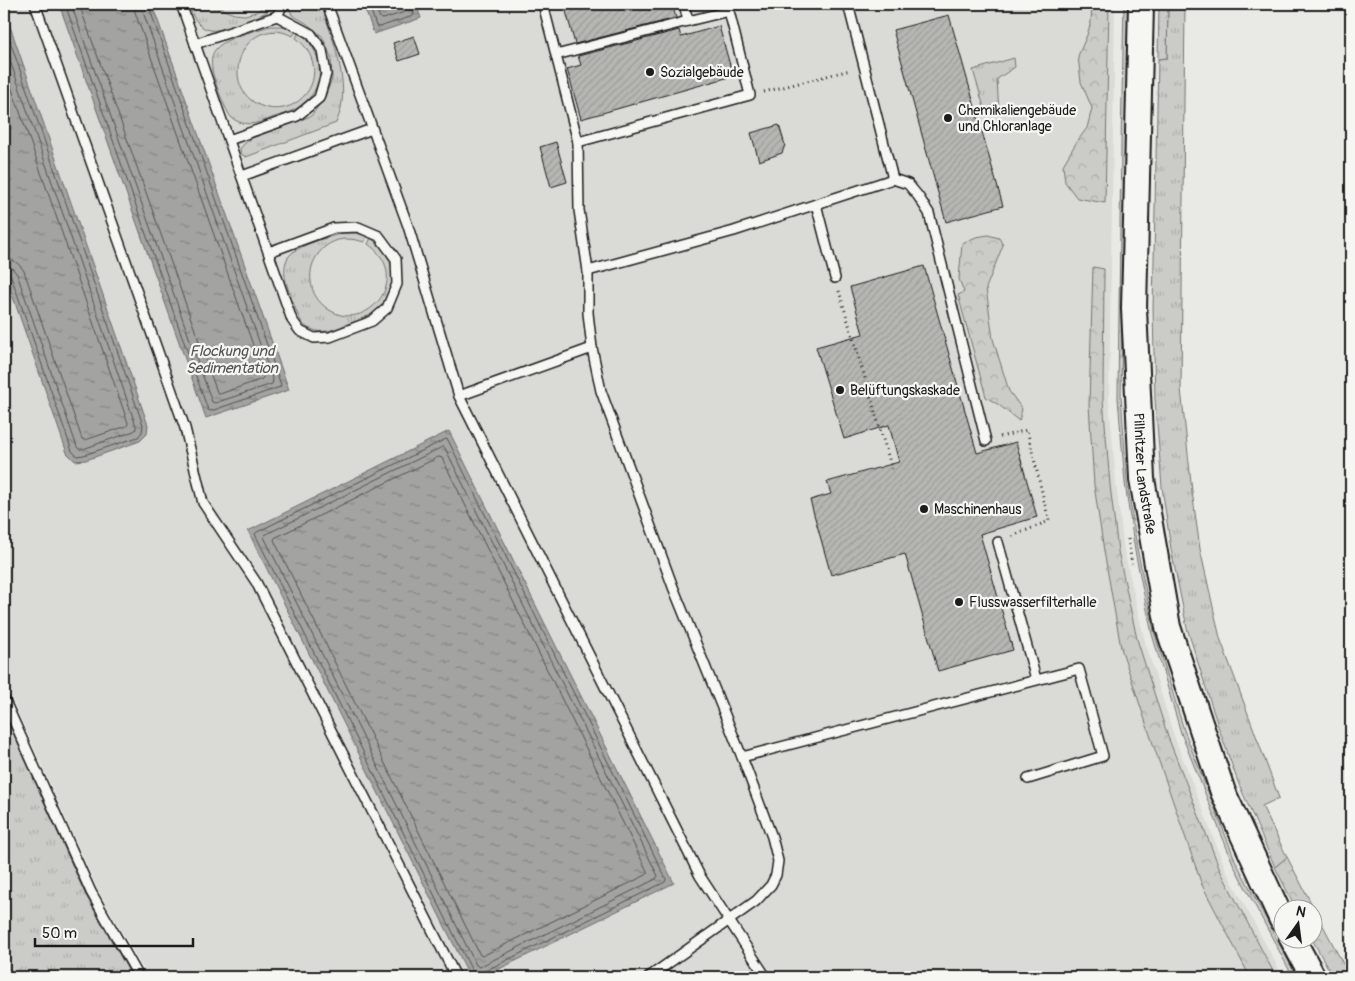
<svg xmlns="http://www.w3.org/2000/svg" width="1355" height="981" font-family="Pangolin,sans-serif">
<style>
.built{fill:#dadad6}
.grass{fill:url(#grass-tufts);stroke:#747472}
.forest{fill:url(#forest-crowns);stroke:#747472}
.water{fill:url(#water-ripples);stroke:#6d6d6c}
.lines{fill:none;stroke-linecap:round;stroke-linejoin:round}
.shore{stroke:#525251;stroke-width:1}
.building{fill:url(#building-hatch);stroke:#1c1c1c}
.service-casing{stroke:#1c1c1c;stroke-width:12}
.secondary-casing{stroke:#1c1c1c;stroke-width:28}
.path{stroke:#1c1c1c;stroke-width:3;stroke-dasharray:1 4;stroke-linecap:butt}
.service{stroke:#f6f6f2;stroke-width:9}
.secondary{stroke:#f6f6f2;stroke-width:24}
.poi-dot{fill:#1c1c1c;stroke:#f6f6f2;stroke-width:2}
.labels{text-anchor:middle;stroke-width:4.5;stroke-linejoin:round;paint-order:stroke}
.poi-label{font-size:14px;fill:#1c1c1c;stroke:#f6f6f2;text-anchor:start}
.street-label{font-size:14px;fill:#1c1c1c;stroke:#f6f6f2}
.water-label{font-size:15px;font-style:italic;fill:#525251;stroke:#f6f6f2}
</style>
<defs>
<pattern id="grass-tufts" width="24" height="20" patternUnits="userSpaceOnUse" patternTransform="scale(1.25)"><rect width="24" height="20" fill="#cbcbc7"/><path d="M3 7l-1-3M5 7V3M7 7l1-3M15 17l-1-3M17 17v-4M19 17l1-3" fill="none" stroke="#aeaeaa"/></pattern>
<pattern id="forest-crowns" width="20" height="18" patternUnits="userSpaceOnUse" patternTransform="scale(1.25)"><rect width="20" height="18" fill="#cbcbc7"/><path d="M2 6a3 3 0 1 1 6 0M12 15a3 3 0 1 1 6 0" fill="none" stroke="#aeaeaa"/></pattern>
<pattern id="water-ripples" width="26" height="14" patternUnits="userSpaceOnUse" patternTransform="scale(1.25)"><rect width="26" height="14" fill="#a3a3a1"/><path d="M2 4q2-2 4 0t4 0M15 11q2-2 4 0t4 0" fill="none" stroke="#848482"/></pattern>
<pattern id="building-hatch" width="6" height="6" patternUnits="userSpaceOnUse" patternTransform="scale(1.25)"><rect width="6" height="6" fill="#b6b6b3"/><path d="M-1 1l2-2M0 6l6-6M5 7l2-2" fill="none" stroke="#9c9c99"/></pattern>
</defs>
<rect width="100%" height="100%" fill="#e9e9e5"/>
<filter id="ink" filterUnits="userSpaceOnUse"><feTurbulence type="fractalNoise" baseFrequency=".02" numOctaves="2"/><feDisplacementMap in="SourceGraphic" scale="10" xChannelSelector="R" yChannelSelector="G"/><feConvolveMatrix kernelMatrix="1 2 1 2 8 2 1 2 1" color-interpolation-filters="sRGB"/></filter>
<g filter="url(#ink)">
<!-- built -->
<polygon class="built" points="4,4 1115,4 1109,400 1116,484 1124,550 1144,638 1174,736 1226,870 1283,977 148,977 98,890 4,681"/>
<!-- grass -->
<g class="grass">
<path d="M188,4H215L224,10L234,14L245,15L256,12L268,4H275C272,7 270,10 266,12C256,18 220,33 210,30C197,28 192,14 188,4Z"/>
<path d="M291,4H321C331,34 348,76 341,108C340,113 338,118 336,123L246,157L241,154L240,149L244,144L252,138L311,116L325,97L332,79L331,57L322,36L306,23L292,15L289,7Z"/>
<polygon points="1124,4 1128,4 1125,143 1121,396 1127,481 1137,548 1154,631 1184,730 1236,862 1297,977 1293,977 1234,866 1181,733 1152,634 1135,551 1125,483 1118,398 1121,145"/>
<polygon points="1168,4 1185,4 1181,389 1192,491 1200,549 1220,638 1279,798 1262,806 1287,857 1275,867 1238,782 1218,726 1187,628 1171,549 1162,487 1155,399 1153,309 1158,59 1167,58"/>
<path d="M270,26H283L296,31L293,36C290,35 286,33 282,32C237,24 219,92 264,107C274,110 285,109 294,104C321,88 319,55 296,38L299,32C322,50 329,83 303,104C295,111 283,114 272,118C259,123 245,128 232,118C226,113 213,78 212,69C211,62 211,53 217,48C225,38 257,30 270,26Z"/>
<polygon points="1014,58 1015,67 997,79 999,113 986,114 973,70"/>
<path d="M343,233H356L367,236L364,242C358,240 352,239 345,239C324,240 308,261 311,281C312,293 318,302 328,309C366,336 415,277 368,244L371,238C376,243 383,248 386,254C398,273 392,299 375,312C366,318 356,321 347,324C335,329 323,335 311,329C308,328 306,327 304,325C299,321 285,283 285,276C284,269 285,260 290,255C298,245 330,237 343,233Z"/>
<polygon points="4,712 85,894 132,977 4,977"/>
</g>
<!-- forest -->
<g class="forest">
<polygon points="1092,4 1109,4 1105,203 1077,198 1065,182 1063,165 1076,143 1087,128 1092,108 1081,82 1078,56 1087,35 1091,22"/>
<polygon points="1159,4 1168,4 1167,58 1158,59"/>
<polygon points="988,235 999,238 1003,245 986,288 993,339 1009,391 1022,409 1019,421 999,405 986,397 958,295 964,292 959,279 962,243 976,237"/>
<polygon points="1093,267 1104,269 1103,399 1110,485 1118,551 1137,639 1168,737 1221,872 1276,977 1250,977 1202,885 1154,747 1121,648 1104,551 1094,485 1089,405"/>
<polygon points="1287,857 1350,977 1333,977 1312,939 1312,908 1296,908 1294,905 1275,867"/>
</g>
<!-- water -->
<g class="water">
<polygon points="59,4 152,4 289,390 206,418"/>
<polygon points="363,4 416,4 421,18 374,34"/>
<polygon points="4,9 148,425 147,434 140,441 86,460 75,461 67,453 4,271"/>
<polygon points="449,431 674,883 483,977 470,977 248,531"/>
</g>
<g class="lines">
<!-- shore -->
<g class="shore">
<polyline points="65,4 208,410 211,411 280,387 281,385 148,4"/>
<polyline points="71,4 212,402 215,403 272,384 273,381 142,9 141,4"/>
<polyline points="79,4 217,392 220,394 262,379 264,376 135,12 134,4"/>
<polyline points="369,4 376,26 379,27 413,16 414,13 412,4"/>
<polyline points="375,4 380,18 383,19 405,12 406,4"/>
<polyline points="4,24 143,425 142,432 138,437 84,455 77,456 72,451 11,276 8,273 4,272"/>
<polyline points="4,43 136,426 136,429 134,431 83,449 79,449 77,447 17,274 11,267 4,266"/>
<path d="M4,66L128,423L127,426L85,440L82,439L24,271C19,263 13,259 4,258"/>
<polygon points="443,447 445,448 658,876 656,879 479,967 476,965 264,537 265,535"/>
<polygon points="439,457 442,458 648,873 646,875 482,956 480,955 274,540 275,538"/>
<polyline points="474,977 473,973 255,534 257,532 446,439 448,440 666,879 665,882 485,971 482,973 482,977"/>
</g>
</g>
<!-- building -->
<g class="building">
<polygon points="564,4 672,4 676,18 575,44"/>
<polygon points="949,15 1003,206 946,222 893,30"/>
<polygon points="719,26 733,76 581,119 567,69 581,65 578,56 679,30 681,37"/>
<polygon points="414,36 420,54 399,61 393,43"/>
<polygon points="779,125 785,145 782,153 759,161 751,133"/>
<polygon points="556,142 567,182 551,187 540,147"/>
<polygon points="924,266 977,453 1016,442 1037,517 980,534 1013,650 938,671 905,554 831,575 810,500 831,494 827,482 899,462 889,425 844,439 816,347 863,334 850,287"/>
</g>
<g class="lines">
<defs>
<g id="service">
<polyline points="35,4 185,428 203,503 256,582 456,977"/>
<polyline points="181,4 292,320 300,331 314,338 330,337 372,321 387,308 397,284 396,259 379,236 358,227 334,228 269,252"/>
<polyline points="327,4 408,226 459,396 700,876 766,977"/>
<polyline points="543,4 578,142 579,210 588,271 588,313 592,348 601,391 673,587 742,757 772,837 778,861 776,875 771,885 756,901 649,977"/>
<polyline points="195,44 277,16"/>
<polyline points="556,55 688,21"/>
<polyline points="229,140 297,116 319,98 326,74 322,50 311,34 277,16 283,4"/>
<polyline points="578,142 750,95 729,11 688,21 684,4"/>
<polyline points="242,176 372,129"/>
<polyline points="893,179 908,184 918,196 929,213 986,441"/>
<polyline points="816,204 835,278"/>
<polyline points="588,271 734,231 893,179 848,4"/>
<polyline points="459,396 592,348"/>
<polyline points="998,542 1036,679"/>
<polyline points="4,699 91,892 139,977"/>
<polyline points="742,757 1079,669 1103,756 1028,779"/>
</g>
<g id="secondary">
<path id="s1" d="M1141,4L1134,309L1142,479L1168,627L1223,792L1282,920"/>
<polyline points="1292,938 1313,977"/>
</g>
</defs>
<!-- service casing -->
<use href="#service" class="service-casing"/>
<!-- secondary casing -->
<use href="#secondary" class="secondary-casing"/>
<!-- path -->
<g class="path">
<polyline points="764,92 850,70"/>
<polyline points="839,291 892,469"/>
<polyline points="1000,437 1027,430 1049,521 1010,537"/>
<polyline points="1128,539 1132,564"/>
</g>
<!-- service -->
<use href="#service" class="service"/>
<!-- secondary -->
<use href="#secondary" class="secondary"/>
</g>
</g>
<!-- markers -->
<g class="poi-dot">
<circle cx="650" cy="72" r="5"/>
<circle cx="948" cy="118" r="5"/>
<circle cx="840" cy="390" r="5"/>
<circle cx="924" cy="509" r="5"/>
<circle cx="959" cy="602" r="5"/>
</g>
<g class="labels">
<!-- poi labels -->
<g class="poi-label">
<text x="660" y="77">Sozialgebäude</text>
<text x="958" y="115">Chemikaliengebäude<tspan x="958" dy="16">und Chloranlage</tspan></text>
<text x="850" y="395">Belüftungskaskade</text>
<text x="934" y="514">Maschinenhaus</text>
<text x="969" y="607">Flusswasserfilterhalle</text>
</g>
<!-- street labels -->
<g class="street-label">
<text dy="5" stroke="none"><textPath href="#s1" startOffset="470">Pillnitzer Landstraße</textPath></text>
</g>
<!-- water labels -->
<g class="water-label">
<text x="232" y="356">Flockung und<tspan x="232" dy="17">Sedimentation</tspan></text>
</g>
</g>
<!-- margin -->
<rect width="1355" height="981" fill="none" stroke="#f6f6f2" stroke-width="20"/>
<rect x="10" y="10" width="1335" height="961" fill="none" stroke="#1c1c1c" stroke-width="2" filter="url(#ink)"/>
<!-- north arrow -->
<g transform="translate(1298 924) rotate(14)"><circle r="24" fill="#f6f6f2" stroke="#9f9f9c"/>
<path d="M0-4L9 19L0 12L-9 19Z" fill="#1c1c1c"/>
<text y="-8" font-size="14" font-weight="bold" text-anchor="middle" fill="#1c1c1c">N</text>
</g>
<!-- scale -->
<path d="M35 938v8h158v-8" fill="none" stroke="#1c1c1c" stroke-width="2.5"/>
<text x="42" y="938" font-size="15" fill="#1c1c1c" stroke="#f6f6f2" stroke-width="4" paint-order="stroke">50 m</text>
</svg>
